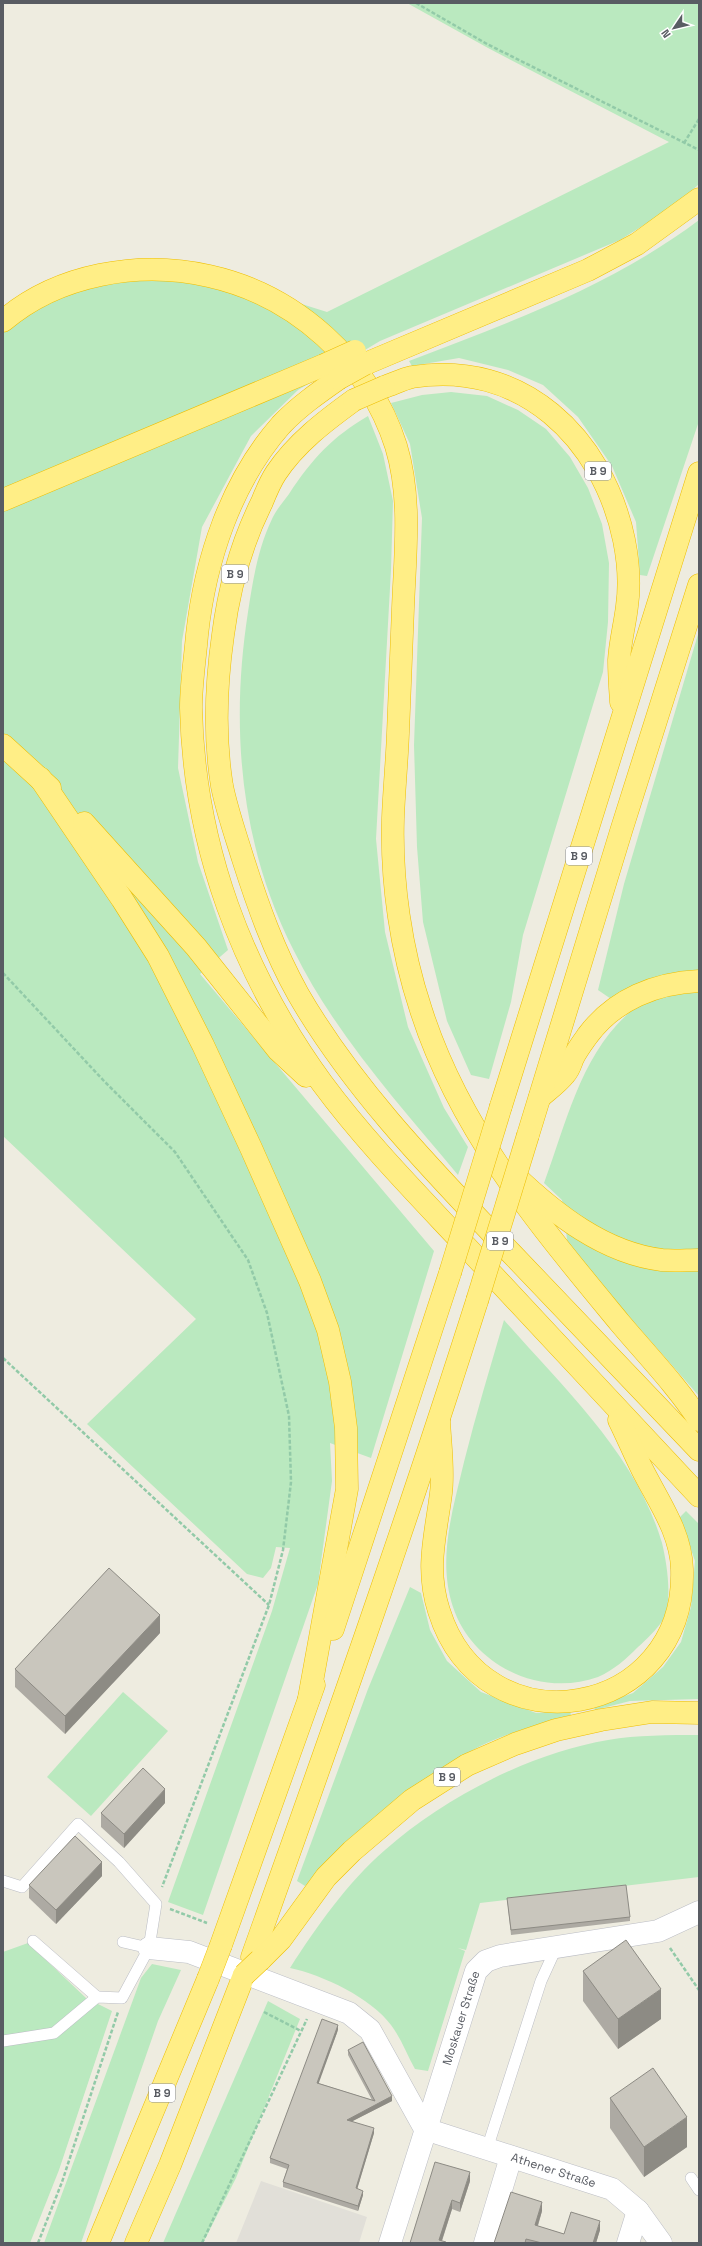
<svg xmlns="http://www.w3.org/2000/svg" width="702" height="2246" font-family="'Space Grotesk',sans-serif">
<style>
.industrial{fill:#e1dfd8}
.green{fill:#bae9bf}
.lines{fill:none;stroke-linecap:round;stroke-linejoin:round}
.lane-casing{stroke:#bbbdc4;stroke-width:12}
.street-casing{stroke:#bbbdc4;stroke-width:23}
.highway-casing{stroke:#eebe00;stroke-width:23}
.path{stroke:#92caa8;stroke-width:2.5;stroke-dasharray:4 2;stroke-linecap:butt}
.lane{stroke:#fff;stroke-width:11}
.street{stroke:#fff;stroke-width:22}
.highway{stroke:#ffee86;stroke-width:22}
.highway-bridge-casing{stroke:#eebe00;stroke-width:23;stroke-linecap:butt}
.highway-bridge{stroke:#ffee86;stroke-width:22}
.wall{fill:#adaaa3}
.shaded-wall{fill:#8d8b84}
.building{fill:#c9c6bd;stroke:#8d8b84}
.labels{text-anchor:middle;stroke-width:4;stroke-linejoin:round;paint-order:stroke}
.shield{fill:#fff;stroke:#8b8d92;stroke-width:1}
.shield-label{font-size:11px;font-weight:bold;fill:#595c63}
.street-label{font-size:12px;fill:#595c63;stroke:#fff}
</style>
<rect width="100%" height="100%" fill="#eeece0"/>
<!-- industrial -->
<polygon class="industrial" points="261,2181 367,2217 359,2243 236,2243"/>
<!-- green -->
<g class="green">
<polygon points="407,3 699,3 699,184 676,205 620,240 380,341 298,390 251,436 202,527 182,641 178,768 198,862 228,950 200,974 434,1251 371,1458 330,1443 332,1481 318,1584 203,1915 168,1902 272,1611 290,1548 276,1547 271,1568 263,1578 247,1574 87,1424 196,1319 3,1136 3,321 118,273 248,287 327,312 669,142 488,48"/>
<path d="M699,220V421L647,576L640,575L636,522L612,466L578,417L543,385L508,370L459,358L412,366L409,361C512,321 610,287 699,220Z"/>
<polygon points="451,392 487,396 518,410 546,429 570,457 588,488 602,524 609,563 608,622 603,672 523,935 511,1002 489,1079 471,1075 447,1021 423,922 417,847 414,745 422,518 410,444 391,403 422,395"/>
<path d="M368,416L383,454L393,501L391,570L376,839L385,932L408,1027L444,1108L468,1147L458,1175C399,1104 335,1034 294,951C240,845 230,728 248,612C253,580 258,548 272,519C276,510 283,502 289,494C312,459 332,437 368,416Z"/>
<path d="M699,631V1396L568,1247L562,1200L544,1183C566,1124 581,1054 630,1012L598,990L624,884Z"/>
<path d="M504,1320C563,1388 636,1454 662,1543C667,1564 673,1601 663,1620C657,1629 646,1640 638,1647C626,1659 614,1670 598,1677C540,1698 472,1665 453,1607C437,1559 453,1509 464,1462C476,1414 490,1368 504,1320Z"/>
<polygon points="686,1511 699,1524 699,1699 630,1701 595,1710 594,1707 633,1693 663,1667 681,1642 691,1607 695,1561 680,1517"/>
<path d="M410,1587L421,1593L430,1630L447,1661L481,1692L536,1713L570,1711L571,1715C537,1725 502,1734 471,1751C407,1786 357,1838 305,1886L297,1881L368,1689Z"/>
<polygon points="123,1692 168,1731 91,1816 47,1777"/>
<path d="M699,1735V1877L480,1903L466,1950L458,1948L465,1951L428,2071L415,2069C407,2055 401,2038 391,2025C371,1998 323,1975 290,1968C317,1926 347,1883 385,1850C444,1798 530,1753 608,1740C637,1735 669,1735 699,1735Z"/>
<polygon points="28,1943 86,1998 112,2011 59,2170 30,2243 3,2243 3,1952"/>
<polygon points="152,1964 181,1970 158,2021 81,2243 44,2243 141,1978"/>
<polygon points="268,2001 300,2019 236,2178 203,2243 163,2243"/>
</g>
<g class="lines">
<defs>
<g id="lane">
<polyline points="3,1881 22,1887 78,1824 119,1862 156,1904 149,1948 123,1942"/>
<polyline points="33,1941 97,1997"/>
<polyline points="3,2041 54,2033 97,1997 122,1998 149,1948"/>
<polyline points="487,2149 541,1981 557,1946"/>
<polyline points="691,2178 699,2190"/>
</g>
<g id="street">
<polyline points="149,1948 189,1952 349,2013 370,2030 425,2129"/>
<path id="s1" d="M425,2129L612,2189L638,2211L661,2243"/>
<path id="s2" d="M390,2243L476,1971L486,1961L500,1956L658,1931L699,1912"/>
<polyline points="485,2243 511,2157"/>
<polyline points="628,2243 638,2211"/>
</g>
<g id="highway">
<path d="M3,321C58,274 139,260 209,276C295,295 369,361 396,446C412,498 405,555 403,608C401,650 400,692 398,733C397,761 394,790 393,818C391,882 401,950 421,1010C460,1132 541,1227 620,1323C647,1355 677,1386 699,1420"/>
<polyline points="365,364 588,270 637,244 699,199"/>
<path d="M338,379C318,393 298,407 281,425C231,482 205,560 197,635C195,659 191,684 191,708C194,846 242,973 322,1083C367,1144 422,1199 474,1255C549,1335 624,1416 699,1496"/>
<path d="M384,387C393,384 403,379 412,377C521,359 603,438 624,540C628,560 630,585 627,606C625,624 620,642 619,660C619,674 620,688 621,702"/>
<path d="M354,400C325,421 296,443 276,473C270,482 266,492 262,502C241,544 229,588 223,635C216,684 214,737 222,786C227,811 236,836 243,859C258,906 274,951 298,994C354,1091 435,1173 511,1253C574,1319 637,1385 699,1450"/>
<polyline points="3,500 324,365"/>
<polyline points="3,745 50,788"/>
<polyline points="40,778 122,899 158,956 203,1045 251,1148 310,1281 328,1330 340,1382 346,1428 347,1489 309,1698"/>
<polyline points="84,823 196,947 278,1050 306,1076"/>
<path d="M540,1097C548,1090 558,1083 565,1074C569,1070 571,1063 573,1058C577,1050 583,1042 588,1035C615,999 656,983 699,981"/>
<polyline points="501,1106 699,473"/>
<polyline points="528,1135 622,828 699,585"/>
<path d="M514,1175C555,1214 604,1253 662,1260C674,1261 687,1260 699,1260"/>
<path d="M439,1420C440,1444 444,1470 441,1493C436,1534 425,1568 439,1611C484,1754 687,1719 682,1569C681,1532 658,1501 642,1469C634,1453 627,1436 619,1420"/>
<polyline points="333,1629 450,1273"/>
<polyline points="221,1945 314,1685"/>
<path d="M252,1957C330,1739 407,1521 477,1301"/>
<polyline points="260,1960 281,1939 326,1877 352,1851 412,1800 467,1765 515,1744 556,1730 601,1720 652,1712 699,1713"/>
<polyline points="98,2243 208,1979"/>
<polyline points="136,2243 170,2165 244,1975"/>
</g>
</defs>
<!-- lane casing -->
<use href="#lane" class="lane-casing"/>
<!-- street casing -->
<use href="#street" class="street-casing"/>
<!-- highway casing -->
<use href="#highway" class="highway-casing"/>
<!-- path -->
<g class="path">
<polyline points="416,3 487,44 699,150"/>
<polyline points="684,143 699,119"/>
<polyline points="3,973 104,1081 175,1152 248,1260 267,1313 289,1416 291,1482 283,1550 269,1605 162,1887"/>
<polyline points="3,1358 269,1605"/>
<polyline points="170,1909 207,1923"/>
<polyline points="670,1948 699,1990"/>
<polyline points="264,2012 301,2031"/>
<polyline points="38,2243 62,2182 118,2012"/>
<polyline points="202,2243 307,2019"/>
</g>
<!-- lane -->
<use href="#lane" class="lane"/>
<!-- street -->
<use href="#street" class="street"/>
<!-- highway -->
<use href="#highway" class="highway"/>
<defs>
<g id="highway-bridge">
<polyline points="324,365 355,351"/>
<polyline points="338,379 365,364"/>
<polyline points="354,400 384,387"/>
<polyline points="450,1273 501,1106"/>
<polyline points="477,1301 528,1135"/>
<polyline points="244,1975 260,1960"/>
<polyline points="208,1979 221,1945"/>
</g>
</defs>
<!-- highway-bridge casing -->
<use href="#highway-bridge" class="highway-bridge-casing"/>
<!-- highway-bridge -->
<use href="#highway-bridge" class="highway-bridge"/>
</g>
<!-- wall -->
<g class="wall">
<polygon points="160,1633 65,1734 15,1687 15,1669"/>
<polygon points="165,1803 124,1848 101,1827 101,1813"/>
<polygon points="102,1876 56,1924 29,1898 29,1885"/>
<polygon points="507,1898 630,1917 630,1921 511,1935"/>
<polygon points="583,1971 661,2019 618,2049 583,2001"/>
<polygon points="338,2030 318,2083 372,2100 348,2055 348,2050 392,2101 352,2121 374,2133 357,2189 363,2195 358,2211 283,2187 283,2182 287,2169 270,2163 270,2158"/>
<polygon points="610,2098 687,2147 644,2177 610,2128"/>
<polygon points="470,2181 460,2212 452,2209 442,2241 410,2243"/>
<polygon points="542,2211 538,2226 564,2234 600,2230 596,2243 494,2243"/>
</g>
<!-- shaded-wall -->
<g class="shaded-wall">
<polygon points="160,1615 160,1633 65,1734 65,1716"/>
<polygon points="165,1789 165,1803 124,1848 124,1834"/>
<polygon points="102,1862 102,1876 56,1924 56,1910"/>
<polygon points="661,1989 661,2019 618,2049 618,2019"/>
<polygon points="338,2025 338,2030 317,2088 317,2083"/>
<polygon points="392,2096 392,2101 347,2124 347,2120"/>
<polygon points="687,2117 687,2147 644,2177 644,2147"/>
<polygon points="374,2128 374,2133 356,2193 356,2188"/>
<polygon points="470,2172 470,2181 460,2212 460,2203"/>
<polygon points="363,2191 363,2195 358,2211 358,2206"/>
<polygon points="452,2200 452,2209 441,2243 439,2240"/>
<polygon points="542,2202 542,2211 535,2234 535,2225"/>
<polygon points="600,2221 600,2230 596,2243 593,2243"/>
</g>
<!-- building -->
<g class="building">
<polygon points="109,1568 160,1615 65,1716 15,1669"/>
<polygon points="143,1768 165,1789 124,1834 101,1813"/>
<polygon points="75,1836 102,1862 56,1910 29,1885"/>
<polygon points="626,1885 630,1917 511,1930 507,1898"/>
<polygon points="626,1940 661,1989 618,2019 583,1971"/>
<polygon points="322,2019 338,2025 317,2083 375,2101 348,2050 363,2042 392,2096 347,2120 374,2128 356,2188 363,2191 358,2206 283,2182 289,2165 270,2158"/>
<polygon points="653,2068 687,2117 644,2147 610,2098"/>
<polygon points="435,2162 470,2172 460,2203 452,2200 439,2240 446,2242 446,2243 410,2243"/>
<polygon points="511,2192 542,2202 535,2225 564,2234 571,2212 600,2221 593,2243 542,2243 526,2239 525,2243 494,2243"/>
</g>
<g class="labels">
<!-- shield labels -->
<g class="shield">
<rect x="585" y="462" width="26" height="18" rx="3"/>
<rect x="222" y="565" width="26" height="18" rx="3"/>
<rect x="566" y="847" width="26" height="18" rx="3"/>
<rect x="487" y="1232" width="26" height="18" rx="3"/>
<rect x="434" y="1768" width="26" height="18" rx="3"/>
<rect x="149" y="2084" width="26" height="18" rx="3"/>
</g>
<g class="shield-label">
<text x="598" y="475">B 9</text>
<text x="235" y="578">B 9</text>
<text x="579" y="860">B 9</text>
<text x="500" y="1245">B 9</text>
<text x="447" y="1781">B 9</text>
<text x="162" y="2097">B 9</text>
</g>
<!-- street labels -->
<g class="street-label">
<text dy="4" stroke="none"><textPath href="#s2" startOffset="236">Moskauer Straße</textPath></text>
<text dy="4" stroke="none"><textPath href="#s1" startOffset="135">Athener Straße</textPath></text>
</g>
</g>
<!-- border -->
<rect width="702" height="2246" fill="none" stroke="#595c63" stroke-width="8"/>
<!-- north arrow -->
<g transform="translate(674 28) rotate(235)" stroke="#ffffff" stroke-width="3" paint-order="stroke">
<path d="M0-3L7 15L0 10L-7 15Z" fill="#595c63"/>
<text y="-6" font-size="11" font-weight="bold" text-anchor="middle" fill="#595c63">N</text>
</g>
</svg>
